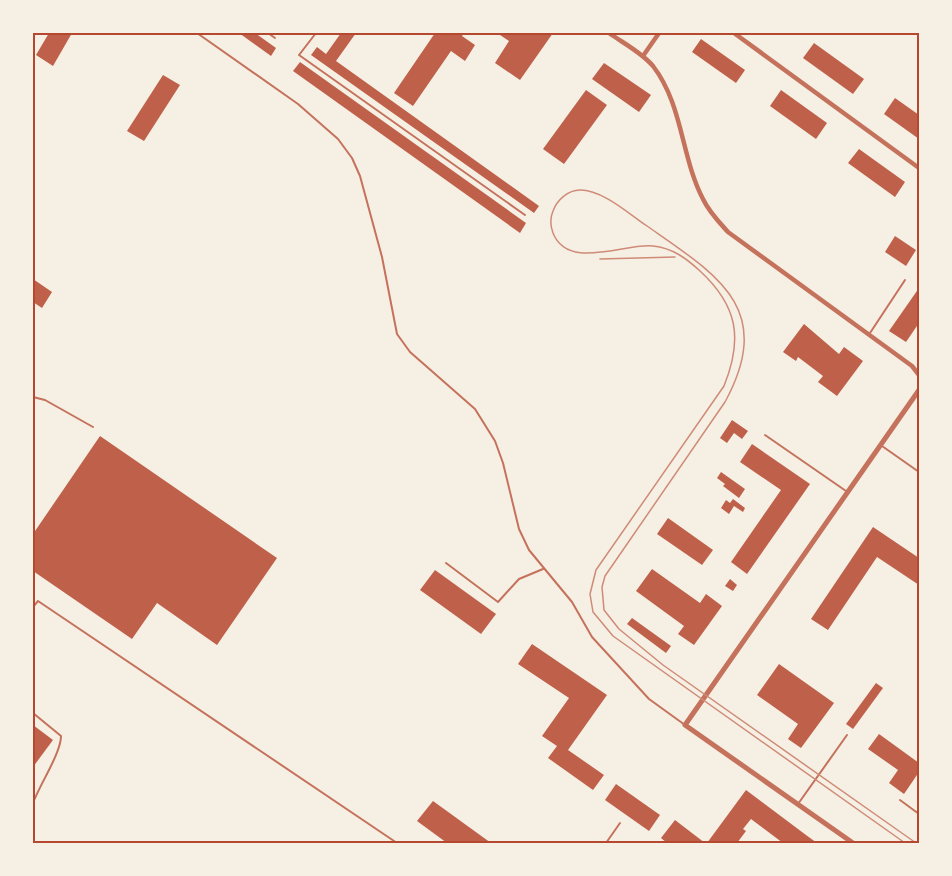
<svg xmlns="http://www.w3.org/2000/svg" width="952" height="876" font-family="Inter,sans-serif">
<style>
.building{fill:#bf614a}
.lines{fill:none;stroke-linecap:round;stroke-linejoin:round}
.service{stroke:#c5725c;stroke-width:2}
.minor{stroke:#c5725c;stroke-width:4.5}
.tertiary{stroke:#c5725c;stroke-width:5}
.tram{stroke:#cf8b77;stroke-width:1.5}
.neatline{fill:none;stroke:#b5482f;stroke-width:2}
</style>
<rect width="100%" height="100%" fill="#f6efe4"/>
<!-- building -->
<g class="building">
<polygon points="49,33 72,33 53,66 36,55"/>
<polygon points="239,33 255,33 276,48 271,56"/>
<polygon points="341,33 356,33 336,61 539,206 534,213 311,55 317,47 326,54"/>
<polygon points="435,33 464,33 462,36 475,45 465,61 451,51 413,106 394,93"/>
<polygon points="497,33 553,33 520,80 495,63 509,41"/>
<polygon points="701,39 745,70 736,83 692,52"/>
<polygon points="814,43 864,79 853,94 803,58"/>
<polygon points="300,62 526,223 520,233 293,71"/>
<polygon points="604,63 651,95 639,112 592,79"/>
<polygon points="163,75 180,85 144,141 127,131"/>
<polygon points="586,90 607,105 564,164 543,149"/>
<polygon points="781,90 827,123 816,139 770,106"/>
<polygon points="895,98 919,115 919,139 884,114"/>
<polygon points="859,149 905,182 895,197 848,163"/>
<polygon points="895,236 916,250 906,266 885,252"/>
<polygon points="33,279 52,292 42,308 33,302"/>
<polygon points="919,288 919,323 906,342 889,331"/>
<polygon points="804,324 839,354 844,347 863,361 837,396 818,382 823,376 798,357 796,361 783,352"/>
<polygon points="732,420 748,431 742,439 734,433 727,443 720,438"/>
<polygon points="100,436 277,558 217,645 157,603 132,639 33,571 33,534"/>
<polygon points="752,444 810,484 747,574 731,562 781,490 740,462"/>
<polygon points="721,472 745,489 739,498 723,486 725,484 717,478"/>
<polygon points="733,499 745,508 743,512 734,506 729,514 721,508 726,500 730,503"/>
<polygon points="668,518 713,550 702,565 657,534"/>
<polygon points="873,527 919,558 919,585 877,557 828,630 811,619"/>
<polygon points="652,569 700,603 706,594 722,606 694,645 678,634 684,626 636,591"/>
<polygon points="435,570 496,614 481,634 420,590"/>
<polygon points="730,579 737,585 733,591 725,586"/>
<polygon points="632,618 671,646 666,653 627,624"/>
<polygon points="532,644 607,695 568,750 604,775 593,790 548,758 557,746 542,736 569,698 518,664"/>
<polygon points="779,664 834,703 801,748 788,739 798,724 757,695"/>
<polygon points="876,683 883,688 853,729 846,724"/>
<polygon points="33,725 53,740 33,767"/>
<polygon points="879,734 919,763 919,772 904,794 889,783 898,770 868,749"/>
<polygon points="616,784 660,815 649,831 605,800"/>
<polygon points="746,790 806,835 817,843 783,843 751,819 743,829 746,831 737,843 707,843"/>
<polygon points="433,801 491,843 447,843 417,821"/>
<polygon points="675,820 705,843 667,843 661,838"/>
</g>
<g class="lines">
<!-- service -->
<g class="service">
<polyline points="197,33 298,104 338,139 352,158 360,176 382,257 397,334 410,352 475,409 495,441 503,463 519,529 529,550 572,602 592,637 649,699 685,725"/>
<polyline points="268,33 275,38"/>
<polyline points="316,33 299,55 525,215"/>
<polyline points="870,333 905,280"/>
<polyline points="33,397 45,400 93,427"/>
<polyline points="765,435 846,491"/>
<polyline points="882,446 919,472"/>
<polyline points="446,563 498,602 519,579 543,569"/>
<polyline points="33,607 38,601 397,843"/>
<path d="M33,713L61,736C61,753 40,784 33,803"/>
<polyline points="900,800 919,814"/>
<polyline points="798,804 847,735"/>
<polyline points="606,843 620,823"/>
</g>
<!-- minor -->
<g class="minor">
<path d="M609,33C623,43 641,52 653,66C683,105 681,157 703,199C709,212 719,222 728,232L912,366L919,375"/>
<polyline points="734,33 919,168"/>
<polyline points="643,56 659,33"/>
</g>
<!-- tertiary -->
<polyline class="tertiary" points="853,843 685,725 919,390"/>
<!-- tram -->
<g class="tram">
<polyline points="600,259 675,257"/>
<path d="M905,843L613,636L593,612L590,594L596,570L724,386C743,339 738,306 700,271C687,259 673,248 653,246C624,243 568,271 553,233C550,225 550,218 553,211C557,200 568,190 580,190C603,190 629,214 647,226C717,275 776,308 725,402L605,576L602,587L604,610L619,629L663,665L916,843"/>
</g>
</g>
<!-- border -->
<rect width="952" height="876" fill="none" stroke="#f6efe4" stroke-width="69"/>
<rect x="34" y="34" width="884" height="808" class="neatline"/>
</svg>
